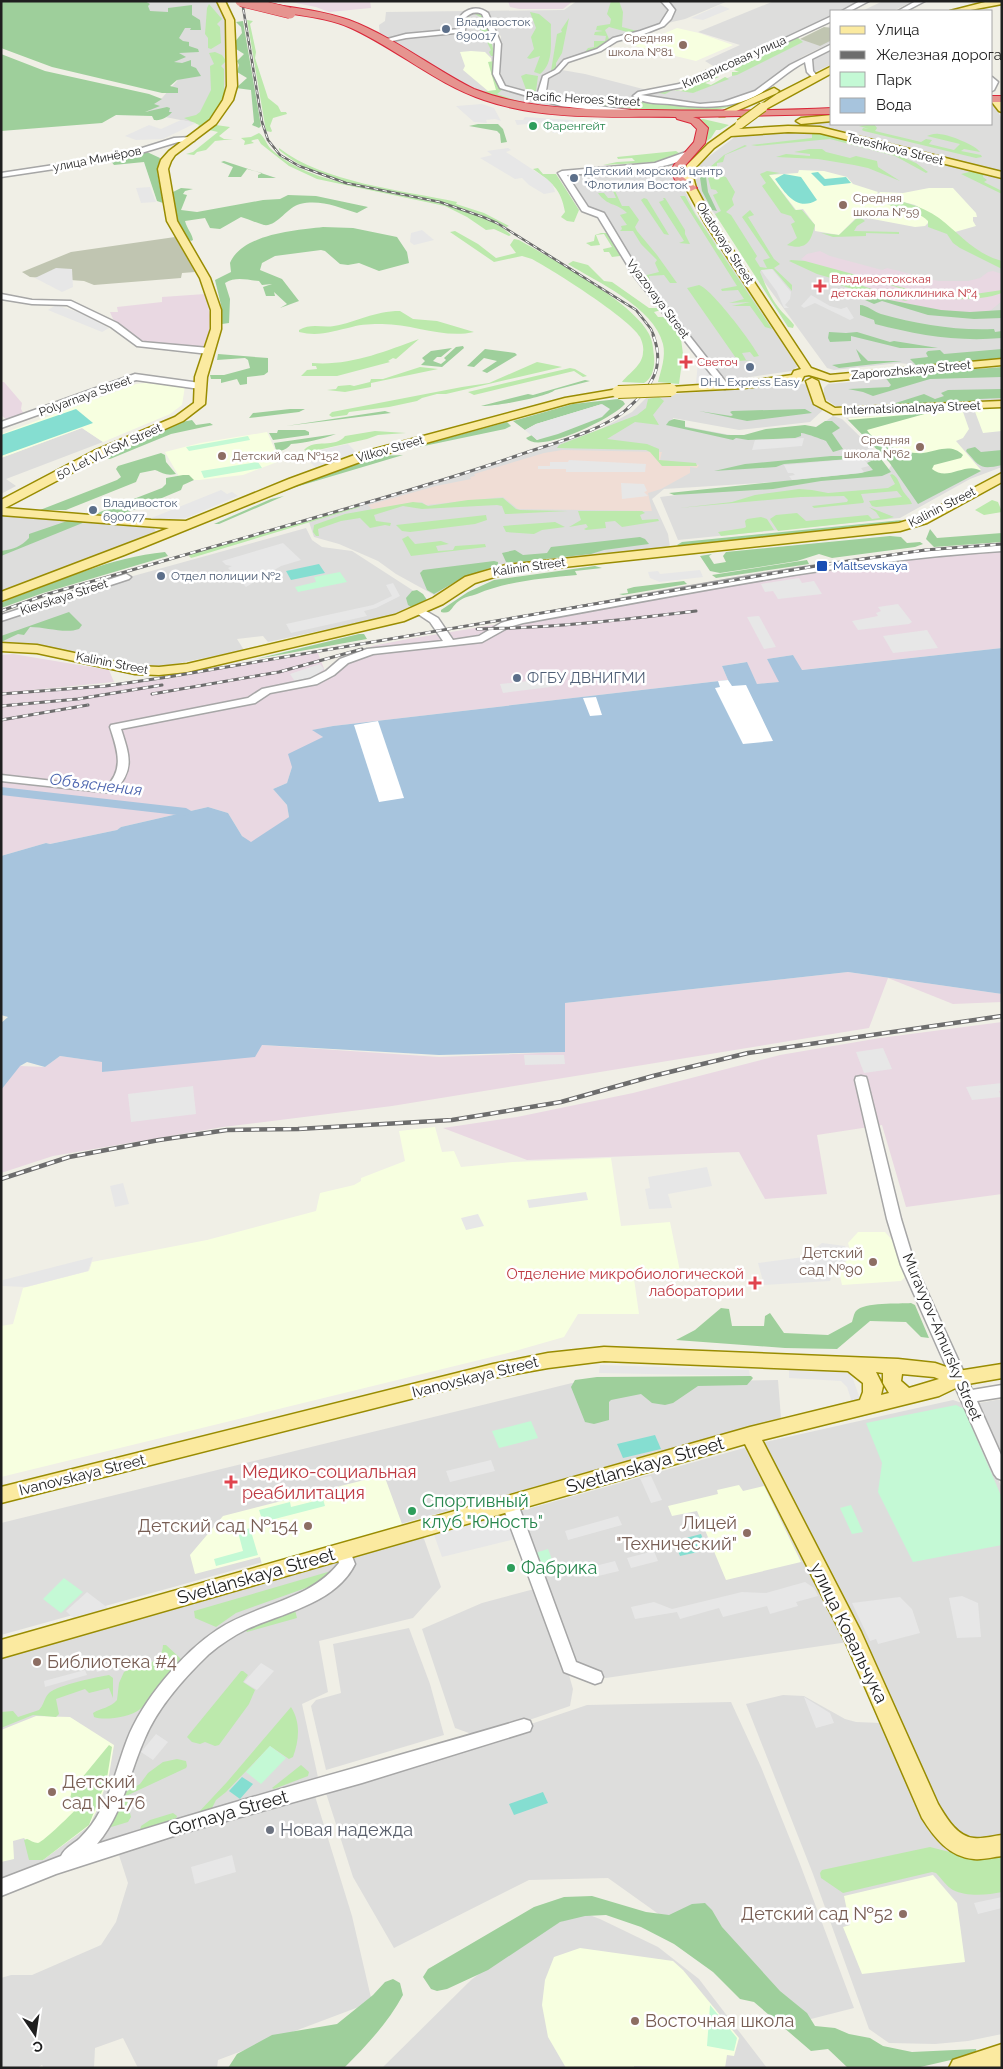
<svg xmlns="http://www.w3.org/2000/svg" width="1003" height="2069" font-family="Raleway,sans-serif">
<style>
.residential{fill:#dddddc}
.commercial{fill:#f0ddd5}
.industrial{fill:#e9d8e2}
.education{fill:#f7ffe0}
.construction{fill:#c0c5b1}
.grass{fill:#bce9ac}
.forest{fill:#9ecf9b}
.park{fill:#c4f9d5}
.pitch{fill:#85ded1}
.parking{fill:#e7e7e7}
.water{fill:#a7c4dd}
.pier{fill:#fff}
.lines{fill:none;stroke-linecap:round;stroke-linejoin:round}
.river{fill:#a7c4dd;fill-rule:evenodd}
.minor-casing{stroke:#a6a6a6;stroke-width:3}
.major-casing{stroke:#998c02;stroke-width:3}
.highway-casing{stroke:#d92739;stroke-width:2}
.minor{fill:#fff;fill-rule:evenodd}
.major{fill:#fbeaa0;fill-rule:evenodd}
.highway{fill:#e6948f;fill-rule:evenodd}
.rail-far2-casing{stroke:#6d6d6d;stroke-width:2.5}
.rail-far1-casing{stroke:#6d6d6d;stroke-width:3}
.rail-casing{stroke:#6d6d6d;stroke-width:4.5}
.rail-far2{stroke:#fff;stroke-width:1;stroke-dasharray:4.5;stroke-linecap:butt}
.rail-far1{stroke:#fff;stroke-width:2;stroke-dasharray:5.5;stroke-linecap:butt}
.rail{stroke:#fff;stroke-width:2.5;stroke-dasharray:8;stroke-linecap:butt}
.major-bridge-far1-casing{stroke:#998c02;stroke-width:11;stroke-linecap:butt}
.major-bridge-casing{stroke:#998c02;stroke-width:14;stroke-linecap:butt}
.highway-bridge-casing{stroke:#d92739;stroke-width:12;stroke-linecap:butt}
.major-bridge-far1{stroke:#fbeaa0;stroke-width:9}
.major-bridge{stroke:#fbeaa0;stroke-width:12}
.highway-bridge{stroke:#e6948f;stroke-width:11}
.service-dot{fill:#5c6f8a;stroke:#fff;stroke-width:2}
.education-dot{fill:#8d6e63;stroke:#fff;stroke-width:2}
.leisure-dot{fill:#2e9e5b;stroke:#fff;stroke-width:2}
.health-dot{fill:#e0444e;stroke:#fff;stroke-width:2}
.transit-dot{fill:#1a4fb4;stroke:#fff;stroke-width:2}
.worship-dot{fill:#6b7280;stroke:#fff;stroke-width:2}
.labels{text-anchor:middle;stroke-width:5;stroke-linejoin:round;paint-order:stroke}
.far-service-label{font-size:12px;fill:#4e5e75;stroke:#fff;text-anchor:start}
.far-education-label{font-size:12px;fill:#785e54;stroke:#fff;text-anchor:end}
.far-street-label{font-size:12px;fill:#1f1f1f;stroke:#fff}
.far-leisure-label{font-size:12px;fill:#27864d;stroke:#fff;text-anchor:start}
.far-health-label{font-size:12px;fill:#be3a42;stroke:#fff;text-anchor:start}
.far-transit-label{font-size:12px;fill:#164399;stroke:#fff;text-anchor:start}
.service-label{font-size:15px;fill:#4e5e75;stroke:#fff;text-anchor:start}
.education-label{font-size:15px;fill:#785e54;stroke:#fff;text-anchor:end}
.health-label{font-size:15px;fill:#be3a42;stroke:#fff;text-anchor:end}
.street-label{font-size:15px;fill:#1f1f1f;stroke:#fff}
.water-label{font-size:16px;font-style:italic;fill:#4c65af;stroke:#fff}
.near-street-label{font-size:18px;fill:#1f1f1f;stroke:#fff}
.near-health-label{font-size:18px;fill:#be3a42;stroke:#fff;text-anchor:start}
.near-leisure-label{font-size:18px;fill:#27864d;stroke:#fff;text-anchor:start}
.near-education-label{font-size:18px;fill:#785e54;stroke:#fff;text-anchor:end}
.near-worship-label{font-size:18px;fill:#5b616d;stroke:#fff;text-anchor:start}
</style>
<rect width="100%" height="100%" fill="#f0efe6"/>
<!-- residential -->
<g class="residential">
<polygon points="144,1 216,1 225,19 227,86 223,100 206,125 160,116 145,109 162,98 177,81 171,53"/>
<polygon points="577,1 728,1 685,19 659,25 642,33 618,37 587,53 566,60 559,69 545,76 539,91 526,94 504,85 500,71 501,36 490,29 486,29 492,37 497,49 494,78 498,86 508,91 563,107 535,107 480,93 386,40 393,38 380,38 379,25 385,21 386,12 564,10"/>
<polygon points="774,1 862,1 843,11 832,11 832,17 730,65 718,69 705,61 740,45 698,32"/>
<polygon points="883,1 913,1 893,11 862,11"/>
<polygon points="832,25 832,42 802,57 775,75 761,89 729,102 711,106 645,99 639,94 667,90 695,92 741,72 746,65"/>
<polygon points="832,49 832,64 815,72 810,58"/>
<polygon points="562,70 585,74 647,90 639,93 645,101 631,107 580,103 547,93 548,78"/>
<polygon points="992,105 994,105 1002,119 1002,175 817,128 789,128 790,125 796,124 832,121 832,124 992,124"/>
<polygon points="808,130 1002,177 1002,359 925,366 899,363 834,370 827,368 698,191 695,177 696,170 703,161 740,133"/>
<polygon points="669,166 671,173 683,187 696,214 797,363 798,366 792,371 729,380 719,375 640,274 603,215 589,210 565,176 569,173"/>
<polygon points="1002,369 1002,402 840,409 824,398 824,388 828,384"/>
<polygon points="802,384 808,385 817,405 823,410 810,422 739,430 673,418 672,424 741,437 816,428 833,416 842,419 882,458 874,472 889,469 892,464 846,418 1002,408 1002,467 970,479 900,518 678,540 660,497 791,481 664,489 652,499 668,534 670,547 504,565 466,578 436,596 396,574 378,561 339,544 314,537 309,522 534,452 601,429 632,412 648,396"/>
<polygon points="82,428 103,442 6,479 16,486 1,494 1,458"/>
<polygon points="1,513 154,528 156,532 155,535 1,592"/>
<polygon points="306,528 312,540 322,547 352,551 420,595 408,612 268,642 263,636 237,639 244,650 150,669 1,645 1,619 126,578"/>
<polygon points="778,1380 781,1418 1,1635 1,1523 572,1383"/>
<polygon points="1002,1399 1002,1454 979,1403"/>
<polygon points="953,1400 965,1404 1002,1488 1002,1847 975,1850 949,1831 761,1443"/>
<polygon points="751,1446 848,1642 606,1678 575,1667 517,1512"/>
<polygon points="423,1536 441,1587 413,1618 319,1641 328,1692 302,1704 319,1782 1,1879 1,1658"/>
<polygon points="538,1588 569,1675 573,1689 570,1706 488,1734 469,1733 455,1728 422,1629 482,1603"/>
<polygon points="409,1628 430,1684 444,1735 326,1770 311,1706 316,1700 341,1693 333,1644"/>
<polygon points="783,1695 804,1696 845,1719 856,1722 881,1723 932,1829 1002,1853 1002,2034 968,2041 935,2044 889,2043 869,2029 813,1874 746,1704"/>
<polygon points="731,1702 761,1767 800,1864 854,2008 807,2020 608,1878 529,1880 394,1948 353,1877 325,1790 454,1750 587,1705"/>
<polygon points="314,1793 352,1916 372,2002 218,2060 217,2068 138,2068 123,2038 95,2048 94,2068 44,2068 42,2065 37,2068 1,2068 1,1978 11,1975 32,1975 101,1945 116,1922 128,1883 117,1849"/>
<polygon points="584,1913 600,1919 658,1947 699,1979 767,2068 382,2068 471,1980 536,1931"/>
</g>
<!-- commercial -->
<polygon class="commercial" points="562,450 662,452 660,460 699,465 697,468 690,467 690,473 661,489 648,493 652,511 518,509 503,497 426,505 422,502 373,510 368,505 436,486 471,479 470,477 475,476 474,474 544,453"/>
<!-- industrial -->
<g class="industrial">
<polygon points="286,1 370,1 371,8 329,12 316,7"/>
<polygon points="508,1 573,1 563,9 519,9 510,7"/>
<polygon points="820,251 830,256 882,270 887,268 938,281 968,281 980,278 988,272 993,271 1002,274 1002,301 990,311 972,313 937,311 910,307 852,287 801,259 807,254"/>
<polygon points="205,294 210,315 209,333 204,346 160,346 140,340 133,337 113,319 110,312 118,312 117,307 162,302 162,297"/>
<polygon points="1,382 4,382 22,403 21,409 25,416 8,421 1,415"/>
<polygon points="1002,550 1002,632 1000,632 1002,648 801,670 793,655 767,659 780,682 757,684 746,662 722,666 728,680 333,726 313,730 323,737 292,767 287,783 273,789 287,805 289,817 251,843 242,836 228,813 208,807 121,827 117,830 50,844 46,843 1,856 1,694 106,686 317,651 325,671 340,661 372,646 408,639 901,558"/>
<polygon points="13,654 109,670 114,682 1,693 1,655"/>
<polygon points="848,972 1002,994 1002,1002 953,1004 888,978 869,1028 392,1106 223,1127 53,1156 1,1173 1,1060 20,1066 45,1067 60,1056 103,1062 102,1072 262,1045 439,1057 565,1052 565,1003"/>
<polygon points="1002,1022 1002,1194 906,1207 882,1125 817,1135 827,1194 765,1199 739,1152 527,1160 443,1128 517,1117 633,1093 780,1055 880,1038"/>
</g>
<!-- education -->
<g class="education">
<polygon points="677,28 699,33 733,45 696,61 634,46"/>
<polygon points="471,51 485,52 491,58 494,82 501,90 488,91 463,70 465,66 460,52"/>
<polygon points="799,170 824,171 847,177 853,184 878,192 876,195 881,200 922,215 930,221 925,226 915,227 862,217 855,219 839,235 815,231 815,225 803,209 796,210 769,175 798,173"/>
<polygon points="929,188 953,188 976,213 977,217 973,217 973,221 976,226 955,232 938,218 915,205 878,195 880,192 903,193"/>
<polygon points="145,383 185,386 182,405 170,414 103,442 82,428 1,458 1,434 136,384"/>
<polygon points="1002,408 1002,431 983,433 974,409"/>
<polygon points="958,410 963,412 969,429 963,438 956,441 981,470 965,477 910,487 892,461 848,418"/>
<polygon points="267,432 280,461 243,475 199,480 181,480 165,452 200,443"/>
<polygon points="435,1127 442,1152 454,1151 461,1167 513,1162 611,1158 621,1226 670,1222 681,1276 634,1279 639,1314 578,1314 564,1337 508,1353 1,1477 1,1326 13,1324 23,1288 89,1271 92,1262 207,1240 316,1211 320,1193 354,1185 361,1181 361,1178 405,1161 399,1131"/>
<polygon points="858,1232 885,1232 894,1242 905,1277 901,1281 842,1285 839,1272 840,1267 852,1256 848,1243"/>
<polygon points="384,1475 402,1524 395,1530 263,1568 260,1557 195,1574 190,1555 223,1516"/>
<polygon points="739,1485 743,1491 764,1486 801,1562 726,1580 697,1511 672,1516 668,1506 718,1494 717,1490"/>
<polygon points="36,1716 70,1717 114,1745 109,1775 98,1808 89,1826 43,1860 24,1838 13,1841 14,1859 1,1862 1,1730"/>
<polygon points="933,1875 957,1903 965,1962 862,1974 843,1927 850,1925 844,1896"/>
<polygon points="580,1948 673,1961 683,1970 739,2038 734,2056 727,2055 725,2068 634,2066 634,2068 566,2068 548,2037 542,2005 545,1980 554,1957"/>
</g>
<!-- construction -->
<g class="construction">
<polygon points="824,27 832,28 832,40 820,46 800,39"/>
<polygon points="175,237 195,272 182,273 181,278 94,285 84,281 30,277 22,272 71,252"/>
</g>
<!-- grass -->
<g class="grass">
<polygon points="611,1 619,1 623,12 622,27 637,31 631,33 609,27 605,30 610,41 603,46 585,52 588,48 594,47 594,41 605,41 606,36 594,35 595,32 603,31 596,30 597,26 610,24 611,19 607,14"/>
<polygon points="209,4 222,19 217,24 220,27 221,43 211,49 208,48 208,38 205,34 207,8"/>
<polygon points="473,11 482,13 483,18 485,18 495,56 491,56 489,52 491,50 481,30 465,26 468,23 465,19 470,17 470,21 475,21 476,25 481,25 482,18 473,13"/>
<path d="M530,12L539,14L551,24C550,39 555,63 540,74L534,72L540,56L530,59L527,58L534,49L531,37L536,28Z"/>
<polygon points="569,18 562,53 556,63 556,69 551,71 557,34 562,32 561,30"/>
<polygon points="247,20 253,21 250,24 256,52 255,58 268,98 278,106 281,112 286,112 287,114 273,118 270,126 272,131 271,132 266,131"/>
<polygon points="796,36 803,42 737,75 732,76 732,72 739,72 734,70 741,66 739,64 780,47 780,45 786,41 792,40"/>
<polygon points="215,52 222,55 226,61 221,66 224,69 224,95 214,115 197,130 199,125 184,118 196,115 200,112 211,90 210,66 214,64 209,53"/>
<polygon points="494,61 497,83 503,89 497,94 518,101 514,103 481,92 496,90 488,62"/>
<polygon points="526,74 538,76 536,91 527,92 521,76"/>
<polygon points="716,76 719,77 705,83 711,85 725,77 729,79 693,93 673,90 665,94 658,93 673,89 681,91"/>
<polygon points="772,87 776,87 735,105 713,111 650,110 581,104 549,93 555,93 562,97 592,101 631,103 643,101 704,108 737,101"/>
<polygon points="703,119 729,125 720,130 716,130 711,138 704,143 698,120"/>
<path d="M874,124L877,128L875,131L921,142L926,139L932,140L929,144L954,150L960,144L927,136C930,135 935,133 939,134C947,134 976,145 980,152L964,149L961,151L981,155L982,157L976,158L864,131L862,130L863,128L869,129L859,126Z"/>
<polygon points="216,125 230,127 219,136 224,139 233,139 215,141 206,150 197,152 194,155 186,154 193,152 218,132 209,130"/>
<path d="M259,133C264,136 266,143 270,148C283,161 302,170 319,176C370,193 474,198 511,235L509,236L494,229L486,230L467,217L445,206L317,179L289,166L261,144L258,139L253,140L251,141L254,143L244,145L245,141L241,138L251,137Z"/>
<path d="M812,134C828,132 872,149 891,152C905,154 920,154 932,161L929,163V161L906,155L902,157L916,163L928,172L926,173L895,156L830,139L757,146L751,145L812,138Z"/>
<path d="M745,145L747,146L725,155L723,162L717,163V175L726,177L735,192L732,199L734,205L726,212L731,215L757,256L755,259L760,267L767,268L763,260L770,258L742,217L750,210L754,215L748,217L774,259L780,264L774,268L792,285V291L773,269L761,270L760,272C765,284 770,297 778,307C783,314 789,318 794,325L793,328L788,327L715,214L721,211L713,195L718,193L716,190L711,189L708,178L709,168L724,155Z"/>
<path d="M279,148C324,183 402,190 457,202L456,204L484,213L509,226L506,227C437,186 339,201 279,150Z"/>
<polygon points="809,149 822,149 826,152 850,158 856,156 877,161 878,167 900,181 868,168 854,165 818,159 776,157 786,154 810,156 810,154 794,152"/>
<polygon points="676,151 679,153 658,162 603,165 617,162 635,161 632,158 618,159 617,157"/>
<path d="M538,168L543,174H556L579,210L574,222L567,221L561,217L565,212C561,188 551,182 533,169Z"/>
<path d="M767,171L780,173L769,175L795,210H802L815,225C811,241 807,251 787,245L797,238L791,224L795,222L791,216L781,213L762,186L766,183L760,174Z"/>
<polygon points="973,171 984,173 983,177 987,180 984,182 1002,191 1002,194 961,174"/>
<path d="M613,191H615L622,206H629L639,220L635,227L637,231L657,255L677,283H670L664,275L649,276L650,280L648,281L643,276L659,272L655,263L657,260L641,244L633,231H620L622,229L621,226L627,225L620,215L627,213C616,202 608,207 598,193H604L608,198H616Z"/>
<path d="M878,195C899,201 921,205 939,218C960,234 975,254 1002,261V269L960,248L953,243L947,234L928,227V221C914,207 891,211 878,198Z"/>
<polygon points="680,196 685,196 695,214 772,329 765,327 750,306 732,306 750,302 729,303 744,299 738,290 722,291 721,289 737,286"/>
<polygon points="644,198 647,199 669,235 664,234 641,200"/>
<polygon points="663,198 665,198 685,230 685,234 690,244 679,243 684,241 659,202 664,200"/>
<polygon points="861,218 865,221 857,226 854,231 899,232 899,234 866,233 866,236 833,237 821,233 839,235 856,219"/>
<path d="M455,231L478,244L496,258L516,253L510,245L514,239L519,240C553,260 632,301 649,334C653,342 653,348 654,356C655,366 653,378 644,383L622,382C629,373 643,365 643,352C644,347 642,341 640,337C629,318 554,271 532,259L522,256L494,262L450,232Z"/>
<polygon points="601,233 609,233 620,252 620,256 612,257 609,252 604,252 603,249 612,247 604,234 596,235 600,245 591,246 586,243 594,241 595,235"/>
<path d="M791,260L805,261L926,294L968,295L1002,290V293C980,301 952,300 929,297C909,294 871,273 854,283L908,301H906L858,291L837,284L831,278L817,274L789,261Z"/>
<path d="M573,261L588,265L604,281L612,282L649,308H661V310L654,312L658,317H669L681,339L683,354L679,384L658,382C661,370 666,357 663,344C654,307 597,282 568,264Z"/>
<path d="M699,285C711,288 753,344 759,356L754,357L750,352L742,353L746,360H753L738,361L687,288Z"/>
<path d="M400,311L413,319L437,321L474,332C444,339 413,324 382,324C373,324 361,324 352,327C333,331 319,337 299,332V330C311,323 322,328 334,326C357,322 374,311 400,311Z"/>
<path d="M419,339L396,359L393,358L388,361L390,362L337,376H301L307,370L317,369L316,366H312V363C350,366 383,352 419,339Z"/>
<polygon points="537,362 562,367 446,394 437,394 422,398 417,401 389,407 349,412 347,415 332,417 329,415 332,412 462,387 489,383"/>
<polygon points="420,367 438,369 371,383 371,387 345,392 327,390 336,389 338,386 350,385 354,386 370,382 371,379 383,379"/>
<polygon points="570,368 575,369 587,376 583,377 574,371 474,395 468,392"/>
<polygon points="659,397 664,401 653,415 659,425 635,422 607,439 647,444 659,449 659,460 696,463 697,466 662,466 650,452 646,450 557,448 559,445 637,415 646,408 648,399"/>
<path d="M375,431L406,433L378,435L367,439L309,452L304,450C315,438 335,449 345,436Z"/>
<path d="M892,474C899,478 899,484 903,491C906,496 910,498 912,504L876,507L872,506L869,501L902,497L897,491L861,494L864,502L863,503L814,508L812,506L847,502L848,500L844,496L801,497L679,508L732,502L755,495L799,489L812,490L828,493L888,488L895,484L890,475Z"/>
<polygon points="503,498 516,509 520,510 568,511 508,514 505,514 502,506 497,505 422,509 403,506 374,515 376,521 391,523 390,526 385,525 370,528 360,518 341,521 318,529 319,536 316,536 313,532 314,525 345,514 413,502 422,503 428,506 468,500"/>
<polygon points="992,500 998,502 1002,512 984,515 975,510"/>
<polygon points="358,506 360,507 198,556 191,558 189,556 190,554"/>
<polygon points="869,507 894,517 886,519 778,531 770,519 776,515 797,513 806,521 868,515 872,519 880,518 876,512"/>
<polygon points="578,511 642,511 645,513 640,515 642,520 658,519 659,521 622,527 615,521 605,522 606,528 586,530 584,529 588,527 586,524 569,527 581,520"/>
<polygon points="486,515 487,520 475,524 410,532 402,531 396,525"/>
<polygon points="761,517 767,519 774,530 721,536 718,532 744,528 746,527 745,521 747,519"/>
<polygon points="555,522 565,527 542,530 534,534 506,532 503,526"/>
<polygon points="408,536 415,544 441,541 449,544 436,546 438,551 453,550 455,546 485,544 486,547 411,556 402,539"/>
<polygon points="338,1569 317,1584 236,1613 216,1627 195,1618 194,1611"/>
<polygon points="295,1610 297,1618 247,1632 244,1629"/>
<path d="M163,1645H166L181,1659C168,1675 155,1698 139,1710C130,1717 104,1721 94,1717L93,1713C101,1708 110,1708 117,1700L119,1683L124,1672C140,1664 162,1666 163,1645Z"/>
<polygon points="241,1671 243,1671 248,1675 243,1682 255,1690 249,1704 219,1745 215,1746 205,1742 200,1744 192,1742 187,1737"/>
<path d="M109,1675L113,1678V1698L109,1688L89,1693L85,1689L56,1699L59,1714L56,1717L33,1715L1,1728V1712L13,1711L18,1717L39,1710C44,1705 44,1698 49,1693C58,1685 97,1677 109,1675Z"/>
<path d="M291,1707C301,1723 299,1740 293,1757L289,1759L270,1746L226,1792L216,1800L211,1810L198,1813L227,1782Z"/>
<path d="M109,1745L112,1747L107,1778L89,1825L43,1860H29L24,1840L27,1839C30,1840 34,1843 38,1843C43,1842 75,1811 79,1806L70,1799L72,1790Z"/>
<polygon points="177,1759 186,1761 187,1766 186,1768 126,1796 131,1817 128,1822 108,1828 122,1794 140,1784 148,1773 163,1762"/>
<polygon points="301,1765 309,1772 308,1776 274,1789 272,1788"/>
<polygon points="173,1813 177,1816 175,1821 142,1832 140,1830 141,1826 150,1820"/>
<path d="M930,1847L977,1859L1002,1855V1892C988,1895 967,1897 953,1890C947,1887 941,1878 936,1873L932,1872L843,1893L821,1878L820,1873L822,1870Z"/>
</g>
<!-- forest -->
<g class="forest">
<polygon points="1,1 145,1 150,4 148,6 150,11 168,12 168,8 192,5 192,15 200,20 201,30 190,30 191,28 185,28 179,38 183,41 189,42 189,46 198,49 199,52 179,53 186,57 174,62 182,63 191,60 191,66 196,68 201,76 177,80 170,86 178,88 178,93 162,93 52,67 1,48"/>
<polygon points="243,21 261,126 259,128 252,125 254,122 251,90 236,88 247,78 237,72 239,65 237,61 244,54 236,49 234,43 242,33 241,27 236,22"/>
<path d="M1,54L45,71L149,94L162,99L154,104L160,106L145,112L167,107L170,108L169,112H172C168,117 161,121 154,120L152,116L116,115L102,123L1,131Z"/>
<polygon points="478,124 498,124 503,129 507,142 501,143 500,134 497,131 469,126"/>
<polygon points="147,152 160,158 157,171 163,203 157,201 144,162 114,165 111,161"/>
<polygon points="224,161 276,178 258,178 258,175 262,173 247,169 241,177 228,177 233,167 221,162"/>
<polygon points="705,169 708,192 717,211 712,210 702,191 699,171"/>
<path d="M181,188L193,189L185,191L183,194L187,195L181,210L197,212L263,200L280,199L288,195L316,196L368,207L357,213C338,207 320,199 300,204C287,207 277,227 264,225C256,223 249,219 241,217L220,229L210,228L205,218L185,221C187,229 192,233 193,240L191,241C176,230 173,209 173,192Z"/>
<path d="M323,227L353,228L397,237L407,252L409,263L379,271L359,263L348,265L340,264L325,251L321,250L275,256L262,263L260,270L282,279L299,301L280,308L287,304L274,292L275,296H266L263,287L272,284L262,285L259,281C247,280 236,276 225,283L230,299L229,323L222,324V309L215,280L231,272L230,263C242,234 296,230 323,227Z"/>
<polygon points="879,298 941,310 970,312 1002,310 1002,318 974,319 928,315 882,301 874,304 865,300"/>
<path d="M860,305C867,305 874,312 881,314C917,324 957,331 994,329L995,332L1002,331V338C957,342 918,335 875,324L874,320L860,315Z"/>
<polygon points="829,332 846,333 857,332 890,342 894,341 938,348 900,348 851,336 851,341 830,342 828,338"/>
<polygon points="463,346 464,348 442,367 421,365 425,361 422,358 431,351 452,348 441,357 437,357 433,361 441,364 446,360 444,358 456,347"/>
<polygon points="485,349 515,353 517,355 487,373 482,371 497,361 484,358 474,367 467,366"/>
<polygon points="856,349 868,361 902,361 839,368 832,365 861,361"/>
<polygon points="1002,349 1002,360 925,366 916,365 910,359 928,357 926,353 928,351 940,350 944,354"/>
<polygon points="218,354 268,358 268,372 264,375 247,377 247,384 240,385 237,379 221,383 221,379 211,379 210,375 224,375 250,368 248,360 245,358 217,360"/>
<polygon points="1002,367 1002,377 930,379 873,396 863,392 848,389 889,387 891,385 885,377 887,376"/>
<path d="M585,380L590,381L555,390C547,397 493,407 481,406L528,394L533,395Z"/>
<polygon points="1002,389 1002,398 979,399 970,403 883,407 924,394 935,399 944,396 941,393 948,390"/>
<path d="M618,399L623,401L625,404C613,418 539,455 526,438L532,435L537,440L602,404L536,424L525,430L513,421L573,404Z"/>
<polygon points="290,409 305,409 299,412 249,418 253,413"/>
<polygon points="805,409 812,413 747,421 699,411 731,416 733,415 730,412 732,411"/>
<polygon points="385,411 391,413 286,426"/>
<path d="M928,413L867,430C874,443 908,455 923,453C938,451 951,443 963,455L961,458L934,465L932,469C948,482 966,461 981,471L918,504L889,462L848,420Z"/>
<path d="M674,419L685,421V427L727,435H744L766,429L805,425L816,427L825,421H832L840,428L832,433L843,449L833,452L826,441C821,439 805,433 801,433V436L795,438L748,440L736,438L733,440L666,425L669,421Z"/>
<polygon points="192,420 196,425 210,423 213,425 171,434 110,459 105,459 101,455 177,423"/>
<polygon points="507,422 511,426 505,429 400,451"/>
<polygon points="278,430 305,430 309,432 309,435 273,440 269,433 277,433"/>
<path d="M336,434C323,439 305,443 291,444C288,448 283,452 276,450L274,443Z"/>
<path d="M975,447L981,452L1002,450V465C980,470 980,467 966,451L967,449Z"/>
<polygon points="854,450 878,455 891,472 882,476 821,481 773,489 674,495 669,493 861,473 873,470 867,463 871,461 869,458 862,458 784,464 776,467 714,471 745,464 831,456 849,456"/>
<path d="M161,453L165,455L166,462L176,474C166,476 163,473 155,470L140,473L136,482L66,510H40L117,480L121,477L116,469L118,466Z"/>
<polygon points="403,455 289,489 379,456"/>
<polygon points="183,475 189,475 194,480 183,485 181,490 119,516 97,514 100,512 162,488 166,484 166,478"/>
<polygon points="284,496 219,524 214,524 271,499"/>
<path d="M70,520L85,522L1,556V551C13,549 21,547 29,538V534Z"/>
<polygon points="902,520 895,524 681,547 677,545 682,542"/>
<polygon points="930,529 937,538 1002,533 1002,542 934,547 926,539"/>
<polygon points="890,536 901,537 907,543 920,542 923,544 915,547 832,558 819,554 797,561 720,573 710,571 700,556 712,554 709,556 714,564 726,562 723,556 726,552"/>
<polygon points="640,537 645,539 649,544 604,550 591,554 509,563 506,562 502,553 515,550 523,555 547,553 551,547"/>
<path d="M165,552L168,556L43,593L1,608V603L10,599C60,581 111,557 165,552Z"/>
<polygon points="807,560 809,564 716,578 712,575"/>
<polygon points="494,561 498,562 498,565 464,577 434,594 427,590 420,573 423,570"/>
<path d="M595,566L602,568L575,571L577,575C545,578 507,581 477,594C471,596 464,597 459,601C451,606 452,615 441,612V610L468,592L494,580Z"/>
<polygon points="684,581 687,584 623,595 619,594 628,593 627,589 634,587"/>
<path d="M417,590L423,594L427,600C423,607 414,610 408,605L406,598L412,591Z"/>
<path d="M69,612L82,625L79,629C65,634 46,627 30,627L24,635L18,634L1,642V636Z"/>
<polygon points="359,634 364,634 367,639 256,659"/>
<path d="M911,1303L915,1305L929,1338L921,1337L906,1322L870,1321L837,1349L785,1348L676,1340L695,1330L721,1308L729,1309L732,1326H764L765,1316L770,1313L784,1333L828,1335L852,1322C853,1319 854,1313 856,1311C864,1302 899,1304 911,1303Z"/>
<polygon points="751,1376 753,1378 747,1385 698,1386 673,1403 665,1405 652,1403 641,1394 611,1400 609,1402 609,1420 594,1424 585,1422 571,1387 575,1380 597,1377"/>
<polygon points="592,1896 646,1912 669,1915 692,1904 705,1903 712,1910 722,1927 780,1991 807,2013 815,2026 835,2028 849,2034 870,2038 883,2046 912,2052 976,2049 977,2054 916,2068 848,2068 828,2049 811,2051 754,2002 740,1999 713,1972 674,1944 641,1927 606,1915 585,1916 560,1922 488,1970 447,1989 437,1991 431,1989 423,1977 428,1969 534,1907 564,1897"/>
<path d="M393,1979L400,1983L403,1995C388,2023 366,2046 344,2068H228L237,2054L272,2035L337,2024L373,1995L385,1982Z"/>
</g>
<!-- park -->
<g class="park">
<polygon points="248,436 250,440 189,451 186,447"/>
<polygon points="258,462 262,468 204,478 201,471"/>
<polygon points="340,572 347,582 298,592 295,587 316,582 314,577"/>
<polygon points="956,1405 964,1409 1002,1498 1002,1545 913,1562 878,1492 882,1463 866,1423"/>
<polygon points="531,1421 538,1438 499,1448 492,1431"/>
<polygon points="323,1499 325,1506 263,1522 259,1510 290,1502 291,1507"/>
<polygon points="851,1505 863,1532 852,1534 840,1508"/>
<polygon points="250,1528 258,1555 216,1566 214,1559 243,1551 238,1532"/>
<polygon points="548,1549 555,1567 542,1571 535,1553"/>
<polygon points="64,1578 83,1592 61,1613 43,1599"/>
<polygon points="270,1746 286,1758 261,1784 246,1772"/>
<polygon points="710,2005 737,2038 734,2051 707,2046"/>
</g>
<!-- pitch -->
<g class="pitch">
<polygon points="818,172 825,179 846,177 851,183 824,186 811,173"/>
<path d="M784,174L801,177L817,200C797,212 785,193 775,179Z"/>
<polygon points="76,409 93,423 1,456 1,435"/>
<polygon points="319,564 325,573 291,580 286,571"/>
<polygon points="655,1435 661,1449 623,1458 617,1444"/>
<polygon points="701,1534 707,1550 680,1556 674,1541"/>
<polygon points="242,1777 253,1784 240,1799 229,1791"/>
<polygon points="543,1792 548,1803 514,1815 509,1804"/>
</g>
<!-- parking -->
<g class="parking">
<polygon points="720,5 730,9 703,20 691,18"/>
<polygon points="482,104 494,108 501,121 495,119 486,120 487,123 474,122 456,106"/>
<polygon points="525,117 572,120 575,123 588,126 590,130 553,133 547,122 517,125 515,120 523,120"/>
<polygon points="181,120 196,123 163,139 136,140 125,136 149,125 161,129"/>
<polygon points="508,148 511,150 506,152 547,179 553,185 555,192 544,194 529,185 522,178 515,179 480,158 492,155 487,151"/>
<polygon points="150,187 156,202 141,203 136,188"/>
<polygon points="422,230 434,240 414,245 410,242 411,233"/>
<polygon points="56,268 72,269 73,287 62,292 35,278"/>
<polygon points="772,269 791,292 790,299 785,305 789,308 784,308 777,292 761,270"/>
<polygon points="811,295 830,306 841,309 847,307 854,318 850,320 815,303 804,308 801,306"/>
<polygon points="56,305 78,312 109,328 102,332 48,310"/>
<polygon points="698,362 704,362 717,381 696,383"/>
<polygon points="602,404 610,409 602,417 558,434 537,440 525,430 536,424"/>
<polygon points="804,438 802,446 752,450 755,440"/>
<polygon points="348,444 357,453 316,468 302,454"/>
<polygon points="863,458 869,466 861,468 864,472 860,473 792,480 789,476 795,475 793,473 788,473 784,465"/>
<polygon points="569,460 646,464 645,472 566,472 566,469 538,469 538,466 550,466 550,462 568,462"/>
<polygon points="621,483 644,484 647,491 644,492 648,496 622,499"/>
<polygon points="221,490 227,494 232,492 238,496 186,518 153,521 149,519"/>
<polygon points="283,543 301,560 281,566 246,587 228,568 232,566 226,565 222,561"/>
<polygon points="700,570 703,577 660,582 650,578 648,572 658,571 660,574"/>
<polygon points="799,578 802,583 814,581 822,594 778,599 773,591 765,592 761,584"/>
<polygon points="393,583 400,596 376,608 364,611 367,616 291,633 286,624 373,605 392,596 386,585"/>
<polygon points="898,604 912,622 909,624 858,630 852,621 878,616 876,613 881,611 878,607"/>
<polygon points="759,616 776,647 764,649 747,617"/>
<polygon points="927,630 938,648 893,653 883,636"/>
<polygon points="320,664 324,669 309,680 296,683 290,674"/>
<polygon points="552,672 558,686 503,693 500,684 528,681 528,679 539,678 538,674"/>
<polygon points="883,1048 892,1069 864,1073 856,1052"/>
<polygon points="524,1055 564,1055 565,1064 525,1065"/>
<polygon points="1002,1083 1002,1090 999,1091 1001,1097 972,1100 966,1087"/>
<polygon points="193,1086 196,1114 131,1122 128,1094"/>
<polygon points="707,1167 712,1186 668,1194 672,1208 649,1209 645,1189 650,1188 648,1177"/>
<polygon points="123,1183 129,1204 115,1207 110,1186"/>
<polygon points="586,1192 588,1200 529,1208 527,1200"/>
<polygon points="478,1214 484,1226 466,1230 461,1218"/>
<polygon points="822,1243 845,1246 848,1258 834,1271 830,1281 764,1285 758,1263 811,1256 813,1250"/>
<polygon points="93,1257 88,1271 26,1287 2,1286 3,1280"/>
<polygon points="600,1365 749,1370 750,1376 599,1373"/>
<polygon points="789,1369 851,1373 861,1402 792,1417 850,1401 851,1399 847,1387 841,1381 789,1378"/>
<polygon points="491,1460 495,1471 450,1482 446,1471"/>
<polygon points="651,1476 662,1500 651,1503 640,1478"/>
<polygon points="506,1515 515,1539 442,1557 434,1535"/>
<polygon points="618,1516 622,1525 568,1540 565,1531"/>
<polygon points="654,1551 658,1561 631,1568 627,1558"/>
<polygon points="615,1561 619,1571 594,1577 591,1567"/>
<polygon points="805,1582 814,1588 818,1596 796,1602 798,1606 770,1614 767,1606 723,1617 719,1608 680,1619 677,1612 635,1619 631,1607 654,1602 672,1609 742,1592 766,1593"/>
<polygon points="87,1592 108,1608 74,1619 66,1611"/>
<polygon points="962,1596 978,1603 981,1637 957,1638 949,1598"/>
<polygon points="900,1597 912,1609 920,1633 878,1644 876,1639 870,1641 852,1603"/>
<polygon points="136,1655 138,1661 97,1672 95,1667"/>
<polygon points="261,1663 274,1671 257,1690 244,1682"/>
<polygon points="85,1670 87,1675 45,1687 44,1681"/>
<polygon points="804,1697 830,1713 834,1723 816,1728"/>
<polygon points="156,1734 168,1742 153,1760 141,1752"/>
<polygon points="232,1855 236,1872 195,1884 191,1867"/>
<polygon points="1002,1897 1002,1908 978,1914 974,1903"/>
</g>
<!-- water -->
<polygon class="water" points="1002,648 1002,994 848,972 565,1003 565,1052 439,1055 262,1045 255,1057 102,1072 102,1062 60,1056 45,1067 27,1062 20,1066 1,1090 1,1023 8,1017 1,1015 1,856 46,843 50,844 117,830 121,827 208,807 228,813 242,836 251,842 289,817 287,805 273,789 287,783 292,767 288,754 323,737 312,730 333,726 728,680 722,666 747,662 757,684 779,682 767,659 793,655 802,670"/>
<!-- pier -->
<g class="pier">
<polygon points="728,680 732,686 746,685 773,741 743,744 715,688 720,687 718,681"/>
<polygon points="596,697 602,715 590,716 583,698"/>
<polygon points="378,721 404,798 379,802 354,725"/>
</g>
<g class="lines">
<!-- river -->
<polygon class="river" points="1,787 186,808 193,812 186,816 1,795"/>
<defs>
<g id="minor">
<path d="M661,1H668L675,10L671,19L664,26L644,34L617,41L601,51L568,62L559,72L548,78L546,91L559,97L557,101L630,110L631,112L627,114L561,106L500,88L493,74L495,44L482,14C475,11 470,13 465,18V32L406,38L383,43L380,41L406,34L460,29L459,18C466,8 478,5 488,13L501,44L499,74L505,86L549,98L538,92L543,76L555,70L564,60L597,49L613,38L640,31L660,24L669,10Z"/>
<polygon points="860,1 869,1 850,11 842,11"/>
<polygon points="916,1 925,1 906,11 898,11"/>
<path d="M832,16V21L745,61L710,73L683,87L641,95L700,104L723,102L755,91L790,65L832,44V49L812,59L813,71L818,77L817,78H813L807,72L805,62C789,70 776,83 761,93C733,110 701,108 670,104C659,103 643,104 633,96L638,92L679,84L706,71L741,59Z"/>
<polygon points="992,77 998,82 994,90 992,91"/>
<polygon points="191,137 195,139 194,141 178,142 121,159 1,177 1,173 120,155 174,138"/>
<path d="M686,152L693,154C669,173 598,172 567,175L588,207L604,213L640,273L729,386L725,389L722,388L634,276L598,217L582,211L558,173L562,171L655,163Z"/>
<polygon points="1,294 32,300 71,301 117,323 142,342 209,348 213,351 209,354 137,346 111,327 67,305 32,304 1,299"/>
<polygon points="135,374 200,383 204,386 200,389 136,380 1,428 1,422"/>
<path d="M1002,545V551C841,561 681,595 523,623L509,627L482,642L373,654L348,663L334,675L317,684L270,693L255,703L121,729C130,757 135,770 113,793L1,781V775L106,787C125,769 117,749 110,727L111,725L248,698L262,689L310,679L326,671L340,659L367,649L443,641L430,622L415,612V608L419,607L438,618L453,640L479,636L501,623L521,617C680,589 840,555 1002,545Z"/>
<polygon points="126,574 131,577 129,579 1,621 1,615"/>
<polygon points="861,1076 866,1077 867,1080 901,1219 915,1265 972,1390 1002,1385 1002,1397 977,1401 1002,1457 1002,1480 997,1478 994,1474 901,1265 887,1219 855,1080 856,1077"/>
<polygon points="510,1498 515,1500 518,1504 576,1662 601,1672 603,1677 601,1682 595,1684 564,1672 502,1504 505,1500"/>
<path d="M343,1544L348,1546L355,1564C336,1603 283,1613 247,1629C233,1636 221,1644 209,1654C185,1677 158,1707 145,1738C129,1773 123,1814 97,1844C239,1799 382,1761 524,1719L530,1721L532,1726L530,1731L362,1783L183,1833L56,1874L1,1896V1879L61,1856C65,1847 74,1844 80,1838C88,1830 95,1821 100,1811C113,1789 118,1763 127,1740C142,1701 182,1653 217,1630C256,1604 309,1601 339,1563L335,1551L338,1546Z"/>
</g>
<g id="major">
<polygon points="217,1 225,1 234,20 237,86 233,100 216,124 175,155 171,161 168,169 177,221 210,278 221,310 221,329 207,377 205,404 183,421 102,457 5,508 151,520 186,521 289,479 360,453 565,398 618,389 624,392 618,395 570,403 368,459 297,485 124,555 1,601 1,592 169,528 1,515 1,500 94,451 175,417 194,403 195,377 211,329 211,310 200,278 167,221 158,169 161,160 169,151 210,120 223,100 227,86 226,20"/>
<polygon points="989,1 1002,1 1002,4 965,11 950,11"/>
<polygon points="832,66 832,73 766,109 760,109 758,107 777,94"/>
<polygon points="774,88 779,91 777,93 725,116 719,116 717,114"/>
<polygon points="997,99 1002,102 1002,112 999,111 992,102"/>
<polygon points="832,115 832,121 801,124 796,121 801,118"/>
<polygon points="740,121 745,124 739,129 788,126 820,127 1002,172 1002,178 820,133 788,132 731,136 714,148 695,168 693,177 696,188 715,223 811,368 830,375 1002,359 1002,365 830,381 809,375 804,376 802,380 798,381 744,388 667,392 665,390 671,387 744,382 792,375 794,371 801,369 705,223 686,188 683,177 687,165 708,144"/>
<polygon points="812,378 818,381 825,402 835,408 1002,401 1002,407 833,414 814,404 806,381"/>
<polygon points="1002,473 1002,482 927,523 900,531 507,573 475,583 443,604 404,621 187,672 159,675 135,674 37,653 1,651 1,643 37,645 135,666 159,667 187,664 395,615 433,598 465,577 506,565 899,523 919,517"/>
<path d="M604,1347L898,1359L935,1363L958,1371L1002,1364V1378L962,1385L939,1396L762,1440L861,1632L938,1804C946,1817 957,1837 974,1838C983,1839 993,1836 1002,1835V1856C993,1857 983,1860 974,1859C949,1857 934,1837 922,1818L845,1641L745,1444L1,1658V1640L750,1427L860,1400L863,1392V1383L848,1371L604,1361L548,1368L493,1378L1,1503V1487L493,1364L548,1353ZM876,1372L883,1373V1383L889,1393L881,1395L883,1386ZM902,1374L934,1377L939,1379L909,1388L901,1381Z"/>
<polygon points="1002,2044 1002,2068 949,2068 953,2060"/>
</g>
<g id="highway">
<path d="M270,4C296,8 324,11 349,20C394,37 432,68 474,89C530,111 589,109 648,110C709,111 770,111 832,108V114L693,117L699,119L708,128L705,143L683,168L684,178L697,188L691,191L676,182L671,171L674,165L694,142L697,129L691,123L677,119L676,117C613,116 545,121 484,100C436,84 397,49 351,28C324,16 295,16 267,9L265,7Z"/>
<rect x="992" y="96" width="10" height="6"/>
</g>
</defs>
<!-- minor casing -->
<use href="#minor" class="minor-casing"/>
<!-- major casing -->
<use href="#major" class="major-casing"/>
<!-- highway casing -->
<use href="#highway" class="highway-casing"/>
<!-- minor -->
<use href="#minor" class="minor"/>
<!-- major -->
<use href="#major" class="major"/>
<!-- highway -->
<use href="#highway" class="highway"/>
<defs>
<polyline id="rail-far2" points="242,1 262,122 268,140 280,155 299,166 346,183 440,202 483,217 497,223 636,310 651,329 654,336"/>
<g id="rail-far1">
<path d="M1,611L48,594C135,569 222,544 310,519C380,499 450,479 519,455C550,444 603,431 627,409C651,388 666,367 653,335"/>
<path d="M477,629C551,628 623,620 696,611"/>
<polyline points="1,694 106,686 168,677 822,565 925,550 1002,544"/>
<polyline points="152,694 279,672 362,649"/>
<polyline points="1,706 78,699 162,685"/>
<polyline points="1,720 88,705"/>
</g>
<polyline id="rail" points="1,1179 69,1157 159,1140 227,1130 298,1129 452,1120 561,1102 653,1076 748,1053 1002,1016"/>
</defs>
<!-- rail-far2 casing -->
<use href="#rail-far2" class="rail-far2-casing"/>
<!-- rail-far1 casing -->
<use href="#rail-far1" class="rail-far1-casing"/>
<!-- rail casing -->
<use href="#rail" class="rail-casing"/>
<!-- rail-far2 -->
<use href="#rail-far2" class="rail-far2"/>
<!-- rail-far1 -->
<use href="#rail-far1" class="rail-far1"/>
<!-- rail -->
<use href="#rail" class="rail"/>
<defs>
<polyline id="major-bridge-far1" points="740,124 763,107"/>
<polyline id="major-bridge" points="618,392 671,390"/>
<polyline id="highway-bridge" points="241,1 290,13"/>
</defs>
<!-- major-bridge-far1 casing -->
<use href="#major-bridge-far1" class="major-bridge-far1-casing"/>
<!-- major-bridge casing -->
<use href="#major-bridge" class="major-bridge-casing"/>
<!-- highway-bridge casing -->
<use href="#highway-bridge" class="highway-bridge-casing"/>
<!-- major-bridge-far1 -->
<use href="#major-bridge-far1" class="major-bridge-far1"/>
<!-- major-bridge -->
<use href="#major-bridge" class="major-bridge"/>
<!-- highway-bridge -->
<use href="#highway-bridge" class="highway-bridge"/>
</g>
<!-- markers -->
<g class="service-dot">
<circle cx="446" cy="29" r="5"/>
<circle cx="574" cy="178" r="5"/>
<circle cx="750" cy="367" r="5"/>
<circle cx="93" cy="510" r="5"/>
<circle cx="161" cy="576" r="5"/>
<circle cx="517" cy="678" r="5"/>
</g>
<g class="education-dot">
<circle cx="683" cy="45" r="5"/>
<circle cx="843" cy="205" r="5"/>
<circle cx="920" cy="447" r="5"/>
<circle cx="222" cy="456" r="5"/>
<circle cx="873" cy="1262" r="5"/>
<circle cx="308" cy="1526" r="5"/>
<circle cx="747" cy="1533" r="5"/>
<circle cx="37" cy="1662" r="5"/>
<circle cx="52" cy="1792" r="5"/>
<circle cx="903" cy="1914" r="5"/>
<circle cx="635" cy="2021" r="5"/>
</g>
<g class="leisure-dot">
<circle cx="533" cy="126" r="5"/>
<circle cx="412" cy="1511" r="5"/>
<circle cx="511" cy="1568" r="5"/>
</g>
<g class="health-dot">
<path d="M817.5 278.5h5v5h5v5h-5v5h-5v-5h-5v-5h5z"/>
<path d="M683.5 354.5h5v5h5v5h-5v5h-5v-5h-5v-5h5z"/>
<path d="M752.5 1275.5h5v5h5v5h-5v5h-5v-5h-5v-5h5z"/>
<path d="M228.5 1474.5h5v5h5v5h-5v5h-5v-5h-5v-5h5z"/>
</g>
<rect class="transit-dot" x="816" y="560" width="12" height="12" rx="2.5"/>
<circle class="worship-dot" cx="270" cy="1830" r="5"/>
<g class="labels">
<!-- far-service labels -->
<g class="far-service-label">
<text x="456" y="26">Владивосток<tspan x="456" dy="14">690017</tspan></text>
<text x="584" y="175">Детский морской центр<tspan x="584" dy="14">"Флотилия Восток"</tspan></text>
<text x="750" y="386" text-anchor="middle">DHL Express Easy</text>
<text x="103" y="507">Владивосток<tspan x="103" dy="14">690077</tspan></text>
<text x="171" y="580">Отдел полиции №2</text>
</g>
<!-- far-education labels -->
<g class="far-education-label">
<text x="673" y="42">Средняя<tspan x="673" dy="14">школа №81</tspan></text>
<text x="853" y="202" text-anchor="start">Средняя<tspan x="853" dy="14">школа №59</tspan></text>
<text x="910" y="444">Средняя<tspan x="910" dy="14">школа №62</tspan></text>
<text x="232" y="460" text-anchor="start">Детский сад №152</text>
</g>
<!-- far-street labels -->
<g class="far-street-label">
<text transform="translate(734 62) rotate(-24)" y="4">Кипарисовая улица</text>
<text transform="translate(583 99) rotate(3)" y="4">Pacific Heroes Street</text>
<text transform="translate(895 149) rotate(14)" y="4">Tereshkova Street</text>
<text transform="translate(97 159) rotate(-11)" y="4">улица Минёров</text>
<text transform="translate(725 243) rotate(57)" y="4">Okatovaya Street</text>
<text transform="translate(658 299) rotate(53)" y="4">Vyazovaya Street</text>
<text transform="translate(911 370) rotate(-5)" y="4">Zaporozhskaya Street</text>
<text transform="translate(85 396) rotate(-20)" y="4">Polyarnaya Street</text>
<text transform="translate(912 408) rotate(-2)" y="4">Internatsionalnaya Street</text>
<text transform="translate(390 449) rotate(-16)" y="4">Vilkov Street</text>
<text transform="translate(109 451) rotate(-25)" y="4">50 Let VLKSM Street</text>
<text transform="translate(942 507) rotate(-27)" y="4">Kalinin Street</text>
<text transform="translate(529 567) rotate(-8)" y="4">Kalinin Street</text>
<text transform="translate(64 597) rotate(-18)" y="4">Kievskaya Street</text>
<text transform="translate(112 663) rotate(11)" y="4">Kalinin Street</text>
</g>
<!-- far-leisure labels -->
<g class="far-leisure-label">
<text x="543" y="130">Фаренгейт</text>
</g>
<!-- far-health labels -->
<g class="far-health-label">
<text x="831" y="283">Владивостокская<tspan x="831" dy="14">детская поликлиника №4</tspan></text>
<text x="697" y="366">Светоч</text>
</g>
<!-- far-transit labels -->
<g class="far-transit-label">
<text x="833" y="570">Maltsevskaya</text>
</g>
<!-- service labels -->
<g class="service-label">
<text x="527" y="683">ФГБУ ДВНИГМИ</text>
</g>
<!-- education labels -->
<g class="education-label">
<text x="863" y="1258">Детский<tspan x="863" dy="17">сад №90</tspan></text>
</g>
<!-- health labels -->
<g class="health-label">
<text x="744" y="1279">Отделение микробиологической<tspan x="744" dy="17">лаборатории</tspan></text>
</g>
<!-- street labels -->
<g class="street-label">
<text transform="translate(942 1337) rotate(67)" y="5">Muravyov-Amursky Street</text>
<text transform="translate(475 1377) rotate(-14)" y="5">Ivanovskaya Street</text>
<text transform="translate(82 1475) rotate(-14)" y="5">Ivanovskaya Street</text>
</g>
<!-- water labels -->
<g class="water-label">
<text transform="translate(96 784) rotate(7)" y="6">Объяснения</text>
</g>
<!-- near-street labels -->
<g class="near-street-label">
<text transform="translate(645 1465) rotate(-16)" y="6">Svetlanskaya Street</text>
<text transform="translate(256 1576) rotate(-16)" y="6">Svetlanskaya Street</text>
<text transform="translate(849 1633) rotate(64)" y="6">улица Ковальчука</text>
<text transform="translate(228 1813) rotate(-16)" y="6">Gornaya Street</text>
</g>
<!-- near-health labels -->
<g class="near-health-label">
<text x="242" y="1478">Медико-социальная<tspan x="242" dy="21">реабилитация</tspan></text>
</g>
<!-- near-leisure labels -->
<g class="near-leisure-label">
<text x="422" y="1507">Спортивный<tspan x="422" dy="21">клуб "Юность"</tspan></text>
<text x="521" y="1574">Фабрика</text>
</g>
<!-- near-education labels -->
<g class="near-education-label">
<text x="737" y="1529">Лицей<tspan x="737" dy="21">"Технический"</tspan></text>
<text x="298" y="1532">Детский сад №154</text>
<text x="47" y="1668" text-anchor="start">Библиотека #4</text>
<text x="62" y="1788" text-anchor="start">Детский<tspan x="62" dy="21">сад №176</tspan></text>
<text x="893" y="1920">Детский сад №52</text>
<text x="645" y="2027" text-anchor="start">Восточная школа</text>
</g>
<!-- near-worship labels -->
<g class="near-worship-label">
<text x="280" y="1836">Новая надежда</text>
</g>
</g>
<!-- border -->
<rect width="1003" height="2069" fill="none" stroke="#1f1f1f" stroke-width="5"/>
<!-- legend -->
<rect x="830" y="10" width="162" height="115" fill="#ffffff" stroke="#a5a5a5"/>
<rect x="840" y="26" width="25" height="8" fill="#fbeaa0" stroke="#a5a5a5"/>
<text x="876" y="35" font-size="15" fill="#1f1f1f">Улица</text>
<rect x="840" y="51" width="25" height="8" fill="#6d6d6d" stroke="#a5a5a5"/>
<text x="876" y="60" font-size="15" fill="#1f1f1f">Железная дорога</text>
<rect x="840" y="72" width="25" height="15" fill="#c4f9d5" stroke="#a5a5a5"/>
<text x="876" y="85" font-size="15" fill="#1f1f1f">Парк</text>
<rect x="840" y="98" width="25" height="15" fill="#a7c4dd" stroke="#a5a5a5"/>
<text x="876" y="110" font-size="15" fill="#1f1f1f">Вода</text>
<!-- north arrow -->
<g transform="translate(35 2034) rotate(167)" stroke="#ffffff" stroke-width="4" paint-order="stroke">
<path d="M0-4L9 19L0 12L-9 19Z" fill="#1f1f1f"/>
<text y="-8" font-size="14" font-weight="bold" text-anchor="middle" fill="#1f1f1f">С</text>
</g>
</svg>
